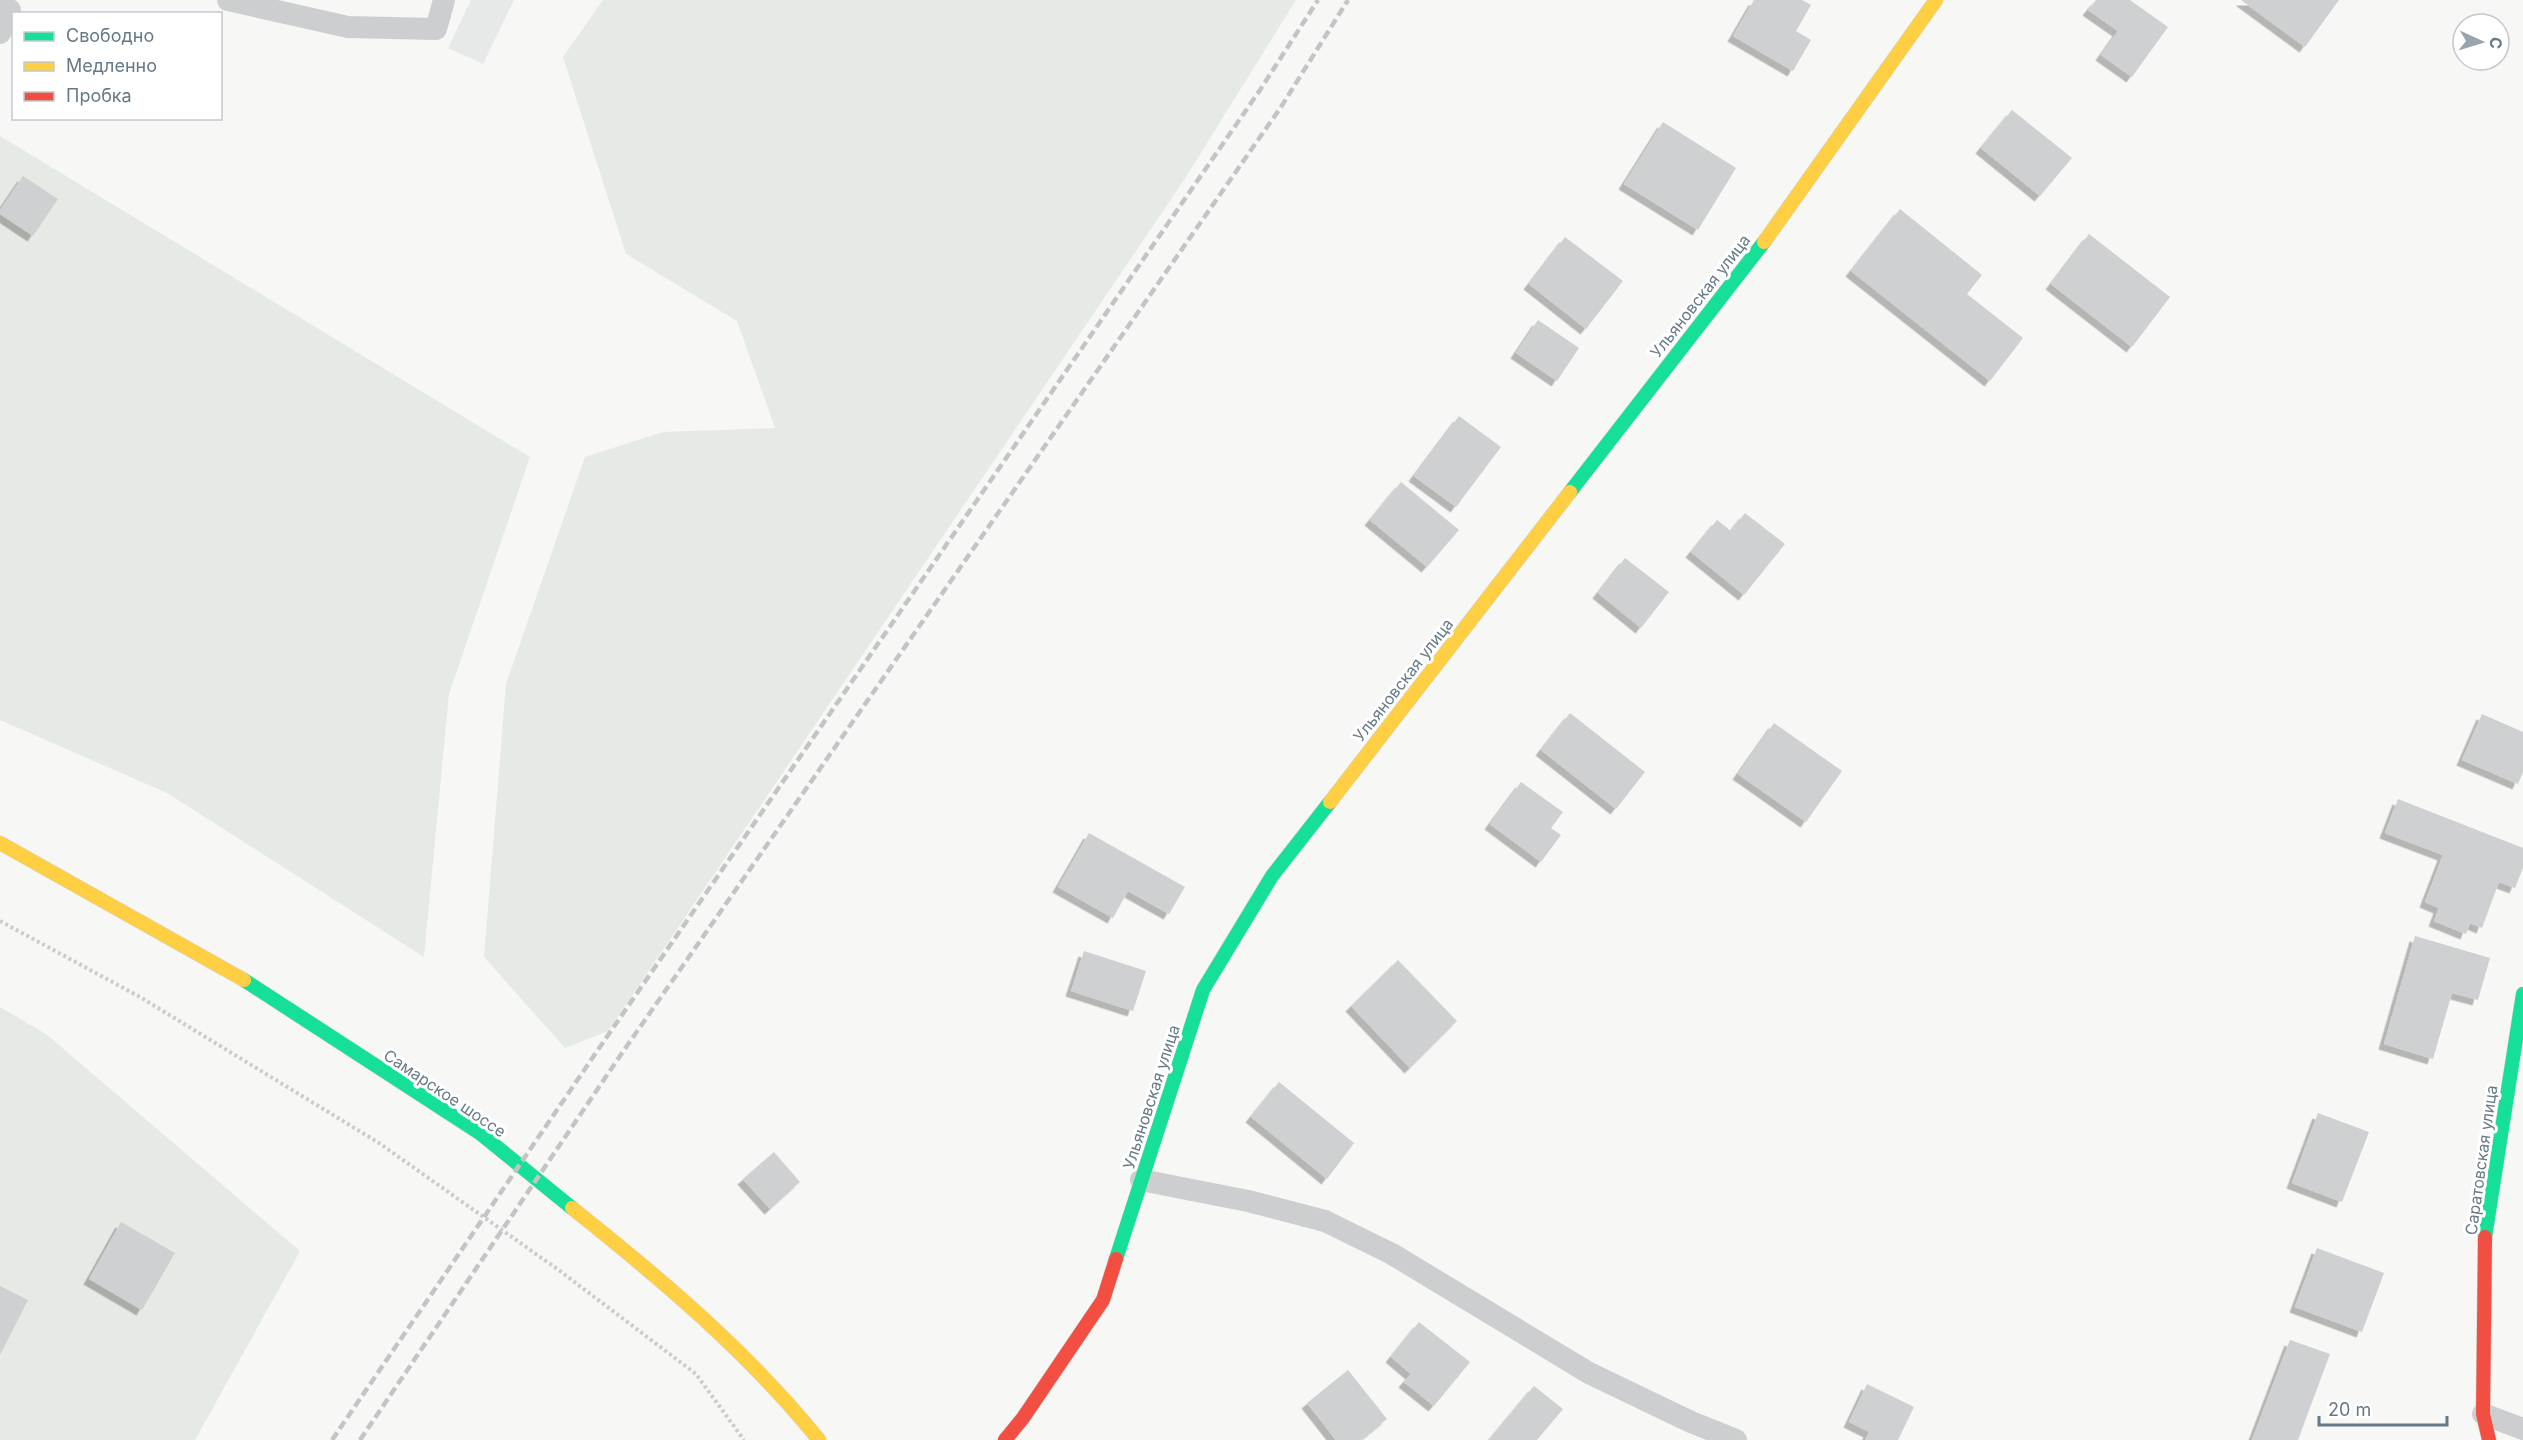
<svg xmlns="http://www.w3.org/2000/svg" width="2523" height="1440" font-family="Inter,sans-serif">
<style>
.built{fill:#e7e8e8}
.green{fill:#e6eae4}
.building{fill:#cfd0d1;filter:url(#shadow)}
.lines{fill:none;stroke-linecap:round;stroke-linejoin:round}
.fast-casing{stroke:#d4d5d6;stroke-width:15}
.slow-casing{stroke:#d4d5d6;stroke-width:15}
.jam-casing{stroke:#d4d5d6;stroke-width:15}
.path{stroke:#cbcccc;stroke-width:4;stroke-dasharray:3 3;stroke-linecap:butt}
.lane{stroke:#cccecf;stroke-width:22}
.fast{stroke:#16e098;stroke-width:14}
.slow{stroke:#ffcf43;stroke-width:14}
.jam{stroke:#f24e42;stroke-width:14}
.rail{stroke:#c2c4c6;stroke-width:4.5;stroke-dasharray:9 4.5;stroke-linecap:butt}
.labels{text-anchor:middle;stroke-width:6;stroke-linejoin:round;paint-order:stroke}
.street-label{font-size:16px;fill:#667986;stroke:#fff}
</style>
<defs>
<filter id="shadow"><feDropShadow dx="-5.5" dy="5.5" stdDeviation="0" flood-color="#0004"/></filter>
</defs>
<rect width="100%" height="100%" fill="#f7f7f6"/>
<!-- built -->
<polygon class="built" points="471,0 514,0 483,64 448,48"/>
<!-- green -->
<g class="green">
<polygon points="603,0 1296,0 1184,180 608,1031 565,1048 484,957 506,684 585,457 663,432 775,428 737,321 626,254 563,57"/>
<polygon points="0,136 530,457 449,694 424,957 167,793 0,720"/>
<polygon points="0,1007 46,1034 300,1251 195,1440 0,1440"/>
</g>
<!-- building -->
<g class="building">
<polygon points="1754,0 1802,0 1811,5 1796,31 1811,40 1793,71 1733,36"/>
<polygon points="2096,0 2130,0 2168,27 2132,77 2101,55 2118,31 2088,10"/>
<polygon points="2241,0 2339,0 2305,47"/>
<polygon points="2012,110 2072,158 2040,196 1981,148"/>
<polygon points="1663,122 1736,168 1698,230 1624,184"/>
<polygon points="23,176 58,199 33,236 0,214 0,210"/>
<polygon points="1900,209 1982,275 1967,294 2023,338 1990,381 1851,271"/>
<polygon points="2089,234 2170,297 2132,347 2051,284"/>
<polygon points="1565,237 1623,281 1586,329 1529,284"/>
<polygon points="1538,320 1579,348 1557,381 1516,353"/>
<polygon points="1459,416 1501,447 1456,507 1414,476"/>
<polygon points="1401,482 1459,530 1427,567 1370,520"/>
<polygon points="1745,513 1785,544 1744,595 1691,552 1717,520 1731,531"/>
<polygon points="1625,558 1669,592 1641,628 1598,593"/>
<polygon points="1570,713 1645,772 1616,809 1541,750"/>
<polygon points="2482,714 2523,732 2523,772 2518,784 2462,760"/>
<polygon points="1774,723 1842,771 1806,822 1738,774"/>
<polygon points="1521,782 1563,812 1551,828 1561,835 1541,862 1490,824"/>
<polygon points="2398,799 2523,848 2523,868 2515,888 2499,882 2482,928 2470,923 2466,934 2434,921 2439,908 2425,902 2443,855 2385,833"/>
<polygon points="1089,833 1185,887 1169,914 1128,891 1113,918 1058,887"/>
<polygon points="2415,936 2490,958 2478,1000 2452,993 2433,1059 2384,1044"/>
<polygon points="1084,951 1146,971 1133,1011 1071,991"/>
<polygon points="1398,960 1457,1021 1410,1068 1351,1006"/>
<polygon points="1279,1082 1354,1143 1327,1179 1251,1117"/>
<polygon points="2318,1113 2369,1132 2342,1202 2292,1183"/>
<polygon points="774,1152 800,1182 770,1209 743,1179"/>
<polygon points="121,1222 175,1253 142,1310 89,1279"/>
<polygon points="2317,1248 2384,1273 2362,1332 2295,1307"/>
<polygon points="0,1286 28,1300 0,1355"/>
<polygon points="1419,1322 1470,1362 1434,1406 1404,1382 1411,1374 1391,1357"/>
<polygon points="2290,1340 2330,1354 2298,1440 2252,1440"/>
<polygon points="1348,1370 1387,1419 1361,1440 1336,1440 1307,1403"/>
<polygon points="1867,1384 1914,1407 1898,1440 1865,1440 1869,1432 1849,1422"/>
<polygon points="1534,1386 1563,1409 1537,1440 1489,1440"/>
</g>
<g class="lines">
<defs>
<g id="fast">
<polyline points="1570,492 1764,242"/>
<polyline points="244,980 481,1134 572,1208"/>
<polyline points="2485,1237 2523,994"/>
<polyline points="1116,1259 1203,990 1272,876 1330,802"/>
</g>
<g id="slow">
<polyline points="1764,242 1936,0"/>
<polyline points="1330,802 1570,492"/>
<polyline points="0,843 244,980"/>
<path d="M572,1208C660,1278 748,1352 819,1440"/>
</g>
<g id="jam">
<polyline points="2485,1237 2483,1414 2489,1440"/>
<polyline points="1005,1440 1023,1418 1103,1300 1116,1259"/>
</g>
</defs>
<!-- fast casing -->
<use href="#fast" class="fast-casing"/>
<!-- slow casing -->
<use href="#slow" class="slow-casing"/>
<!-- jam casing -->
<use href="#jam" class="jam-casing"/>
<!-- path -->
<polyline class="path" points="0,921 140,997 379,1143 560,1271 696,1374 744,1440"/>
<!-- lane -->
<g class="lane">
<polyline points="228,0 348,27 436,29 444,0"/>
<polyline points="0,9 10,10 0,33"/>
<polyline points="1141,1180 1248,1201 1325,1221 1392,1254 1589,1373 1691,1422 1736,1440"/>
<polyline points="2483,1414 2523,1429"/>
</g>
<!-- fast -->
<use href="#fast" class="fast"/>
<!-- slow -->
<use href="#slow" class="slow"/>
<!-- jam -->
<use href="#jam" class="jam"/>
<!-- rail -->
<g class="rail">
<polyline points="332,1440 604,1041 1260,90 1318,0"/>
<polyline points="360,1440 622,1053 1281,107 1348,0"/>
</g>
</g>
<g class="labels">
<!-- street labels -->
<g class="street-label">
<text transform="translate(1700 296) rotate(-52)" y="6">Ульяновская улица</text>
<text transform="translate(1403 680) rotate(-52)" y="6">Ульяновская улица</text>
<text transform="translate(445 1093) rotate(34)" y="6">Самарское шоссе</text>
<text transform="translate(1151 1097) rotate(-72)" y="6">Ульяновская улица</text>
<text transform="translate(2481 1160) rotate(-82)" y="6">Саратовская улица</text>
</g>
</g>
<!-- legend -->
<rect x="12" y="12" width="210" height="108" fill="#ffffff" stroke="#c2c9cf" stroke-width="1.5"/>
<rect x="24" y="32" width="30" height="9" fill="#16e098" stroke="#c2c9cf" stroke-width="1.5"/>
<text x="66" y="42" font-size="18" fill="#667986">Свободно</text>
<rect x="24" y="62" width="30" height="9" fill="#ffcf43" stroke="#c2c9cf" stroke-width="1.5"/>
<text x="66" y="72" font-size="18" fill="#667986">Медленно</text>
<rect x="24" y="92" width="30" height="9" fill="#f24e42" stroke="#c2c9cf" stroke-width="1.5"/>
<text x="66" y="102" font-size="18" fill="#667986">Пробка</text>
<!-- north arrow -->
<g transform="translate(2481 42) rotate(94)"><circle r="28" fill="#ffffff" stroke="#c2c9cf" stroke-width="1.5"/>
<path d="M0-4.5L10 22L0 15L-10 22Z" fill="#99a5ad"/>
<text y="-9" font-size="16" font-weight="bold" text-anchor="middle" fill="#667986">С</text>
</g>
<!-- scale -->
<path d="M2319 1416v9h128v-9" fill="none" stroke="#667986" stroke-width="3"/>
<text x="2328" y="1416" font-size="18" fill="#667986" stroke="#ffffff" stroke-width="4.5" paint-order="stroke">20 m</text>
</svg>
